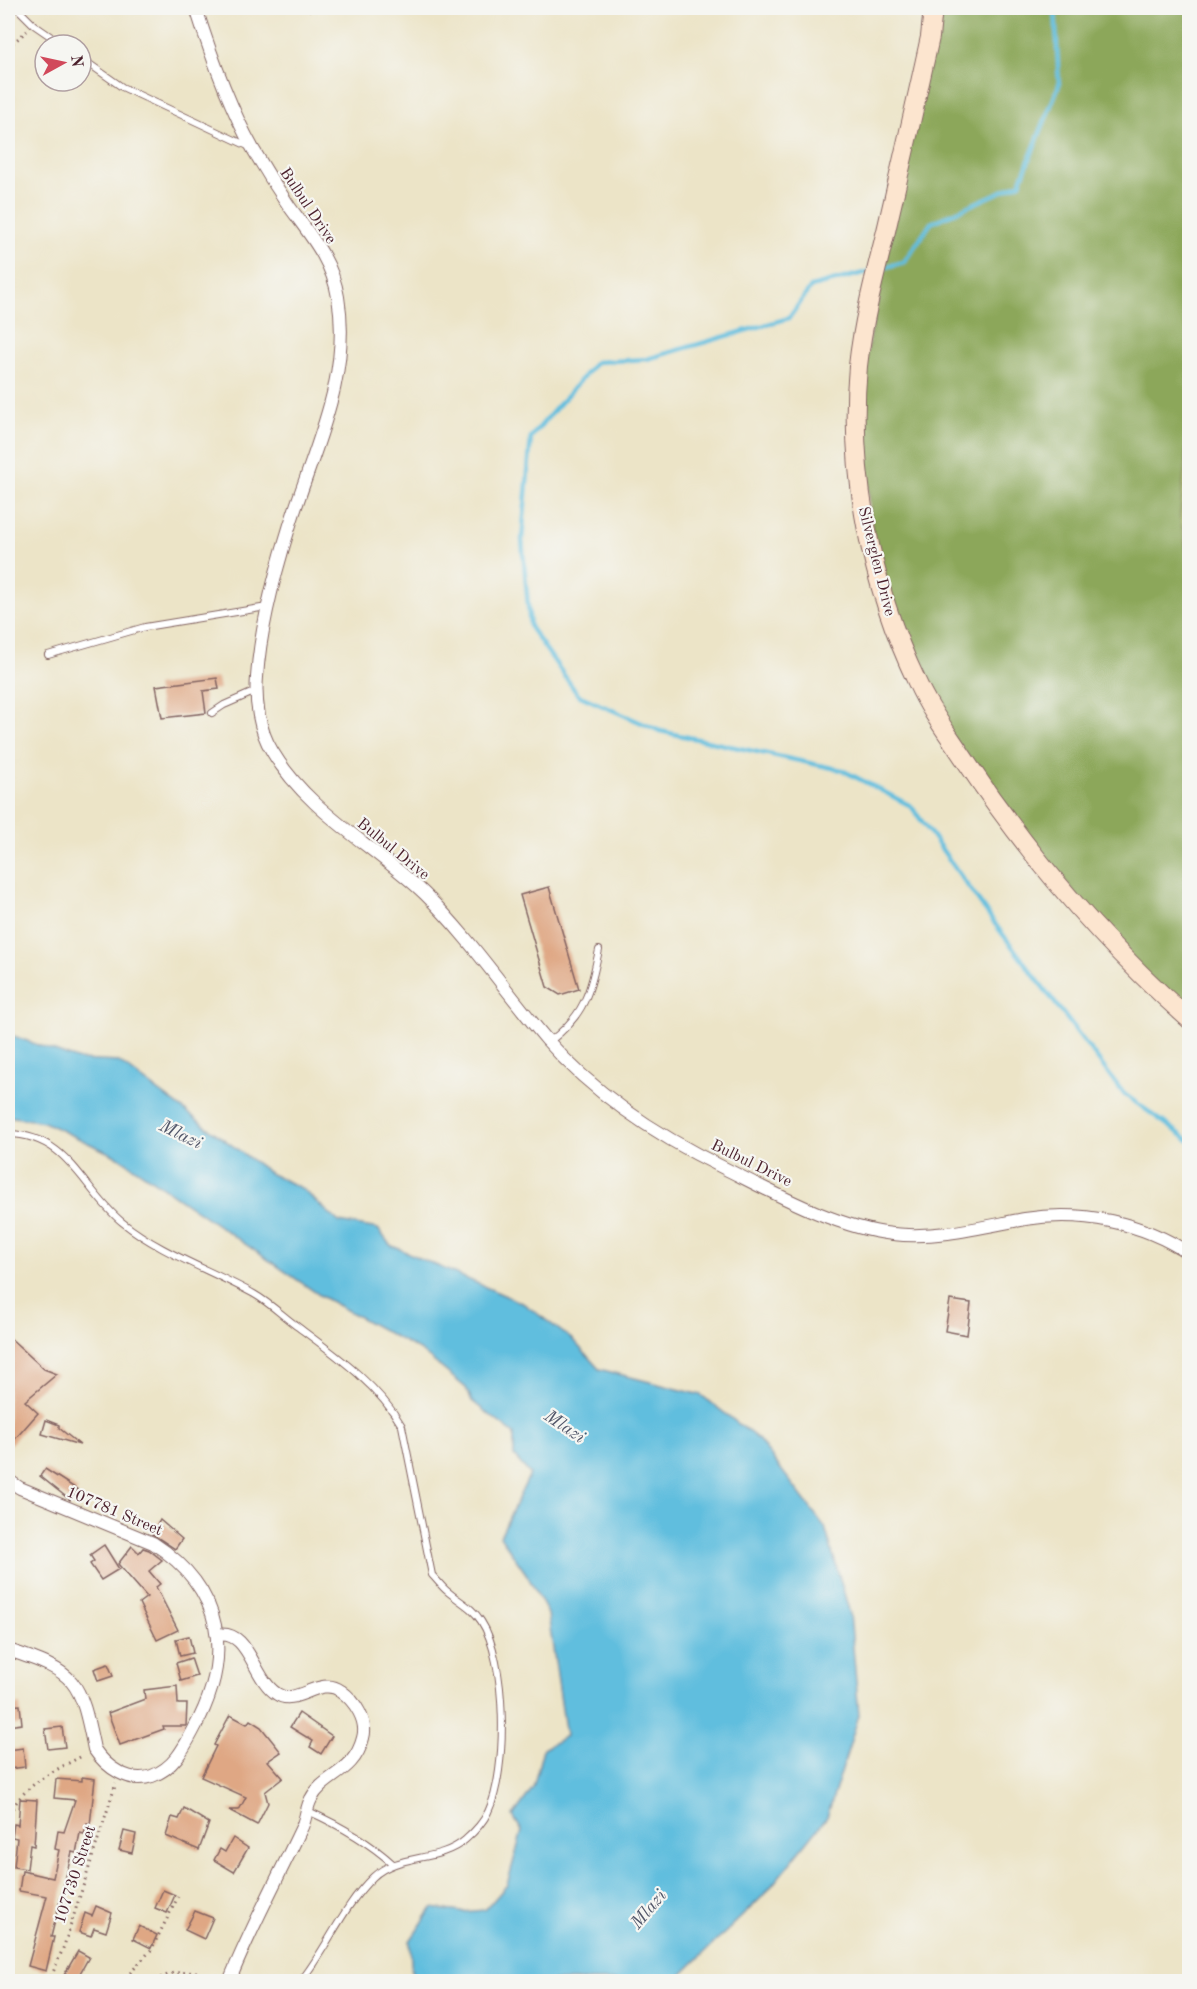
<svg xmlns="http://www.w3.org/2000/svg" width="1197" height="1989" font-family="'Old Standard TT',serif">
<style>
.green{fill:#b0c164;stroke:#7d7048;stroke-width:1.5}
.forest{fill:#8ca75a;stroke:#6b6342;stroke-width:1.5}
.water{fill:#60bede;stroke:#556e84;stroke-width:1.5}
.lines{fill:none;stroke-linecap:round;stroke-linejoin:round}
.stream{stroke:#60bede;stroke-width:4.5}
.building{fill:#dfa784}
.lane-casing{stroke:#836462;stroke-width:8}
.street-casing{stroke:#836462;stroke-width:14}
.secondary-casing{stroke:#836462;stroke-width:20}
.path{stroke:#836462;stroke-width:3;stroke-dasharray:1.5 4.5;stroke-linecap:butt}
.lane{stroke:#fff;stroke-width:6}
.street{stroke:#fff;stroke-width:12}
.secondary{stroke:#fce5cf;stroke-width:18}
.labels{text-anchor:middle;stroke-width:4.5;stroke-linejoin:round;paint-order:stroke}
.street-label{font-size:16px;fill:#4a1f2b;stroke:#f6f6f2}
.water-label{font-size:18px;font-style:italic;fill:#52576a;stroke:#f6f6f2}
</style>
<rect width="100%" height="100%" fill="#f6f6f2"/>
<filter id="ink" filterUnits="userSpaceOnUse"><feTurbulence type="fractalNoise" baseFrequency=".0167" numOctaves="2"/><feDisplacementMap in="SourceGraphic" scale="12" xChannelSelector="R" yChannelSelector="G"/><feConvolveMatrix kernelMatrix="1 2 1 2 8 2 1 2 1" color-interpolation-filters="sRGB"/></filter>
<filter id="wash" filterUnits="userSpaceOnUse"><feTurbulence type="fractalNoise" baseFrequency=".008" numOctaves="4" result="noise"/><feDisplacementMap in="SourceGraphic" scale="24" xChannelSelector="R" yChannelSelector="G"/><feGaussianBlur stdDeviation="1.35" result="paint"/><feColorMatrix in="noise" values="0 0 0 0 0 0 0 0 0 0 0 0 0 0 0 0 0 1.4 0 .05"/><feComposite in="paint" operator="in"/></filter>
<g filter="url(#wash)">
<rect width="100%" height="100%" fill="#ece4c7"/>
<!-- green -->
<polygon class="green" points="1189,408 1189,569 1180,517"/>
<!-- forest -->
<polygon class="forest" points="936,8 1189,8 1190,408 1180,517 1190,569 1189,1016 1125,958 937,717 874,555 860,389"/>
<!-- water -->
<polygon class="water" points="8,1034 79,1060 119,1062 271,1174 301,1188 339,1222 378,1229 390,1245 524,1304 573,1340 599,1369 701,1395 758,1439 825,1527 850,1614 859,1715 827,1817 766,1893 675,1981 412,1981 410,1941 432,1908 461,1912 485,1910 507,1885 522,1831 513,1816 533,1788 543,1749 566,1736 548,1614 527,1575 500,1536 530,1474 514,1456 514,1434 472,1401 466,1388 421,1351 321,1296 120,1158 44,1122 8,1116"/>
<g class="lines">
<!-- stream -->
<g class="stream">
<polyline points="882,268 904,262 931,223 1020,183 1059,85 1055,8"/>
<polyline points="871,271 811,287 789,318 647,359 596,362 531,437 522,540 530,627 578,695 660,731 842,770 911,806 992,920 1124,1094 1190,1141"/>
</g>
</g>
<g id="blocks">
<!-- building -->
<g class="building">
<polygon points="217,678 219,689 203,691 206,713 162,718 156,686"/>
<polygon points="549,887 579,989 560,995 547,987 520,895"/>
<polygon points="950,1300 971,1303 967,1335 945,1331"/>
<polygon points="8,1336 44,1369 57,1374 25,1401 38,1413 8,1447"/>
<polygon points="46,1420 59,1425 59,1428 80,1445 42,1434"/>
<polygon points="45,1469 78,1490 70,1500 40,1476"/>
<polygon points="160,1520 182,1539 175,1549 152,1534"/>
<polygon points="104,1545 119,1569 101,1580 90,1564 94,1561 90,1555"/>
<polygon points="132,1546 139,1553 143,1548 149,1550 162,1560 149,1571 160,1584 156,1587 178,1630 157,1640 139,1603 147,1597 118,1564"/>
<polygon points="189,1636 193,1653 180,1656 176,1639"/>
<polygon points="191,1658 197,1676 181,1681 176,1663"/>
<polygon points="108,1664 113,1676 98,1681 94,1669"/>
<polygon points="177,1686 178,1704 187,1704 186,1726 163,1726 164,1729 120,1745 108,1713 145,1699 144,1690"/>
<polygon points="20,1705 22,1724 8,1726 8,1706"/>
<polygon points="299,1713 332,1736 321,1754 310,1747 313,1741 290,1727"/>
<polygon points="230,1715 247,1724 250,1720 261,1727 281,1752 268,1761 283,1778 265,1792 268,1803 257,1825 229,1810 239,1810 246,1797 201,1777 216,1746 214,1745"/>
<polygon points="62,1727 65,1747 48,1749 45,1729"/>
<polygon points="23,1748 25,1767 8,1769 8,1750"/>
<polygon points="82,1777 95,1779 90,1825 87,1824 84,1834 80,1833 76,1853 72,1852 51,1937 54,1937 46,1971 28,1966 47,1896 19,1891 22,1871 53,1878 59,1850 55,1849 58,1831 64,1832 75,1800 54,1798 56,1779 82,1781"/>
<polygon points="20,1799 37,1800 34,1846 30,1845 27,1869 14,1867 17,1838 12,1837 14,1824 18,1825"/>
<polygon points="184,1808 209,1823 199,1850 166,1836 172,1817 179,1819"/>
<polygon points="124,1831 136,1834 132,1853 119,1850"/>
<polygon points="233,1838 248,1848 234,1872 214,1860 220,1849 225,1852"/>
<polygon points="163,1890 175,1895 167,1913 155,1908"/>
<polygon points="96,1906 112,1913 106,1932 94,1928 91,1936 79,1932 85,1913 92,1916"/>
<polygon points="195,1911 213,1918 204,1939 185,1930"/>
<polygon points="139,1926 157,1935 151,1948 133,1939"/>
<polygon points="78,1951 89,1957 75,1982 60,1982"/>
</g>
</g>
</g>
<g filter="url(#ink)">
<use href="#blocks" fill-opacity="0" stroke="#836462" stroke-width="1.5"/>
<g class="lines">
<defs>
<g id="lane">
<polyline points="17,8 34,25 63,45"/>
<polyline points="312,8 323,8"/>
<polyline points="81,58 122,87 250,147"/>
<polyline points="48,655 145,627 267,607"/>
<polyline points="212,713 224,705 256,691"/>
<path d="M549,1042C585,1015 590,992 599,950"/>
<path d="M8,1134C69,1135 81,1188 122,1222C160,1253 211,1270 254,1294C268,1302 281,1314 294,1324C333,1353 378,1384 402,1426L432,1575C437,1580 442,1587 447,1591C460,1602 472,1607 481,1621C507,1660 508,1771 488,1812C483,1823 473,1833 465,1840C438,1863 398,1853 373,1877C342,1907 327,1949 300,1982"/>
<path d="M308,1811C337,1824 369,1842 393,1864"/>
</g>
<g id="street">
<path d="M196,8C211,56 228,104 253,149C264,168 276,187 289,206C310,235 332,260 338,297C352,378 312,452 289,528C275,573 260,630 257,677C255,701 259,730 272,751C308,812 375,846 425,894C470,938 506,992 547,1040C596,1096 658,1136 724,1168C774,1193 837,1228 893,1234C937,1239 982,1227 1025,1219C1082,1210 1142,1222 1190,1254"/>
<path d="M8,1480L20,1488L153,1543C224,1589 234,1656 194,1729C184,1748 174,1768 152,1776C129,1784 106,1767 94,1749C80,1680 77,1672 8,1650"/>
<path d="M217,1635C250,1629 252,1678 277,1694C296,1707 320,1675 341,1691C355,1701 368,1721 363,1738C354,1774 324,1774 311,1799C306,1808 306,1820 301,1829C277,1880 250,1929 229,1982"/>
</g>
<path id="secondary" d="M933,8L930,37C916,102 901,166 886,231C875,275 863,320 858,366C848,473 871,586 917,682C929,709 947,733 963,757C1027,853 1103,943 1190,1020"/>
</defs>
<!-- lane casing -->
<use href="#lane" class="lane-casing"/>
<!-- street casing -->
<use href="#street" class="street-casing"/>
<!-- secondary casing -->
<use href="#secondary" class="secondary-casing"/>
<!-- path -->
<g class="path">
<polyline points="8,47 27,31"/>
<path d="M8,1819C18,1787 54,1771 82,1756"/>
<polyline points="124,1980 131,1982"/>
<polyline points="49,1982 64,1946 116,1783"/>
<polyline points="122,1982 151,1950 178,1897"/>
<polyline points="149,1982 173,1973 198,1972 211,1982"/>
</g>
<!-- lane -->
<use href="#lane" class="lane"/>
<!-- street -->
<use href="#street" class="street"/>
<!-- secondary -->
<use href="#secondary" class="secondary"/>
</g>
</g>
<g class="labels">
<!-- street labels -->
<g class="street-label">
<text transform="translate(309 205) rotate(56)" y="6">Bulbul Drive</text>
<text transform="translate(878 561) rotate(76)" y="6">Silverglen Drive</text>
<text transform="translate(394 848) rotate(39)" y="6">Bulbul Drive</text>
<text transform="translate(752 1162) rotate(26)" y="6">Bulbul Drive</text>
<text transform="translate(115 1510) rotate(23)" y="6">107781 Street</text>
<text transform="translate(74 1874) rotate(-72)" y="6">107730 Street</text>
</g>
<!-- water labels -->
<g class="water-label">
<text transform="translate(181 1134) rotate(26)" y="6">Mlazi</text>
<text transform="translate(565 1426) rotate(34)" y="6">Mlazi</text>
<text transform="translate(648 1909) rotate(-50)" y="6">Mlazi</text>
</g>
</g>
<!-- margin -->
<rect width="1197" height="1989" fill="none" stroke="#f6f6f2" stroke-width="30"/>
<!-- north arrow -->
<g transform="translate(63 63) rotate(82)"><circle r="28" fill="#f6f6f2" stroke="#b1a0a2" stroke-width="1.5"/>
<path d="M0-4.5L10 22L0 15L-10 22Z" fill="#d1495b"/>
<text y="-9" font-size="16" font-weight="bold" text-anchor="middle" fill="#4a1f2b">N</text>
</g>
</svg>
